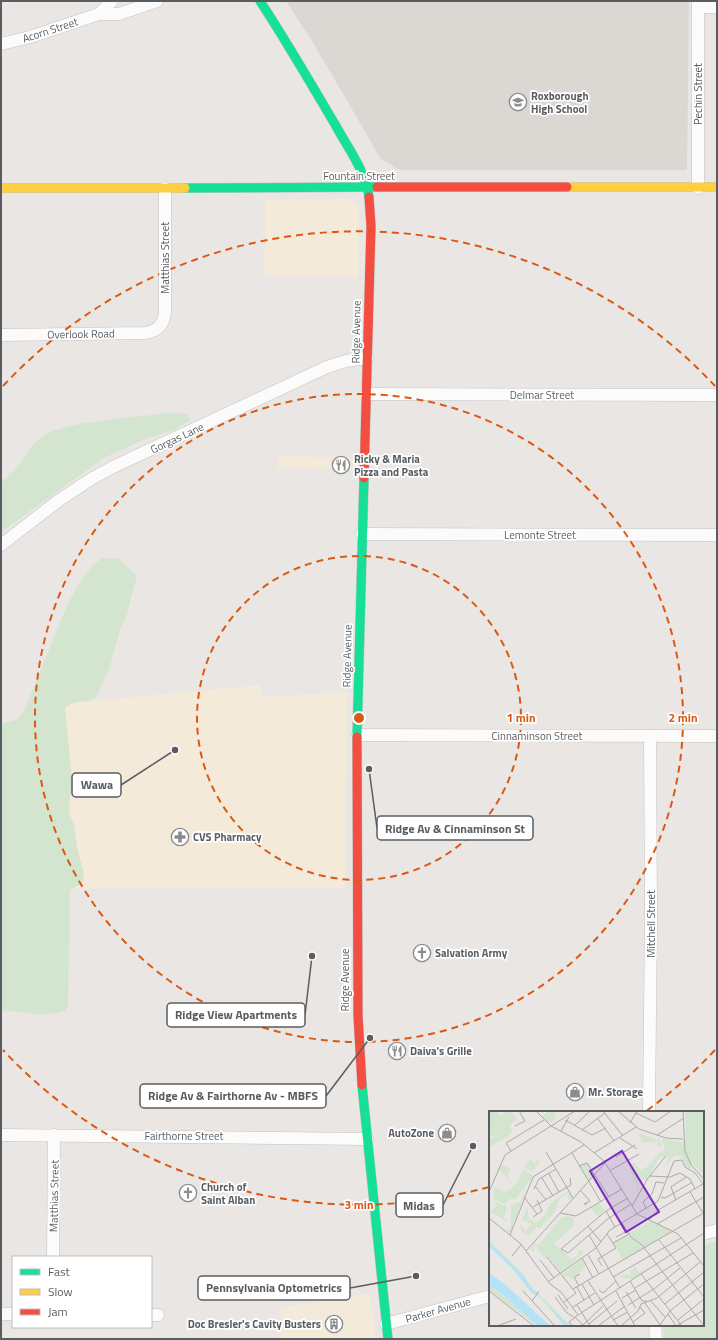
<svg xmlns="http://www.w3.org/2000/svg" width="718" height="1340" font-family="'Titillium Web',sans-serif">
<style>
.commercial{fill:#f4eada}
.education{fill:#dbd7d2}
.green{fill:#d3e5ce}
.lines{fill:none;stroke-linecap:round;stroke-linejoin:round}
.street-casing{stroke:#c4c3c4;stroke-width:13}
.fast-casing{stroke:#c5c5c5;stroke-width:10}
.slow-casing{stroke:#c5c5c5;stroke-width:10}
.jam-casing{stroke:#c5c5c5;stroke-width:10}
.street{stroke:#fcfbfb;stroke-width:12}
.fast{stroke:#16e098;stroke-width:9}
.slow{stroke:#ffcf43;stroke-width:9}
.jam{stroke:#f24e42;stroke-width:9}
.ring{fill:none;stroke:#da5914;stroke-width:2;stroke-dasharray:7 5}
.labels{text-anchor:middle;stroke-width:3.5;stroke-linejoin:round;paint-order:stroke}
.street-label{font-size:11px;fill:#595d61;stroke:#fff}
.poi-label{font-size:11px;font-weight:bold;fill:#595d61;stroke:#fff;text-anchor:start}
.inset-road{fill:none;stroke:#ababab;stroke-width:1}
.view{fill:#7b2cbf;fill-opacity:0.15;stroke:#7b2cbf;stroke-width:2}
.inset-edge{fill:none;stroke:#595d61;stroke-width:2}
.centre{fill:#da5914;stroke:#fff;stroke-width:2}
.ring-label{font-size:12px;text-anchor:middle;font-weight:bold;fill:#da5914;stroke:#fff;stroke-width:3.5;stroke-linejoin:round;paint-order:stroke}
.leader{fill:none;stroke:#595d61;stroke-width:1.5}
.callout-dot{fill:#595d61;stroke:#fff;stroke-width:1.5}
.callout{fill:#fff;stroke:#595d61;stroke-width:1.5}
.callout-label{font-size:12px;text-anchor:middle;font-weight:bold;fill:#595d61}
</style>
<rect width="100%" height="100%" fill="#e9e6e3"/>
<!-- commercial -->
<g class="commercial">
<polygon points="348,199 354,202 358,208 359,222 358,277 264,275 266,200"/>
<polygon points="278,456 353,458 353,470 278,468"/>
<polygon points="260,685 262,697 347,692 345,888 115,888 71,889 71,891 41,891 37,706"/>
<polygon points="370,1293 376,1339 280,1339 280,1308"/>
</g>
<!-- education -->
<polygon class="education" points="286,1 689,1 687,170 399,170 381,159 314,44"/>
<!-- green -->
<g class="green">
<path d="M168,413L186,414L190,420L174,430L145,439L104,458L1,532V482C6,478 11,474 15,470C25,459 30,446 42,437C64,420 139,418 168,413Z"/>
<path d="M102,558H118L136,575V581L134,586L127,614L120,630L109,669L96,697L91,700L73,703L65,708L73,789L70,796L69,813L74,825L78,852L84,873L82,884L70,890L68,1006L65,1011C56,1013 46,1015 36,1014C24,1013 13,1009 1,1012V724L17,720L24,711C33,689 42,667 51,645C62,618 77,575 102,558Z"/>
<polygon points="717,1241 717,1339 664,1339 663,1325 703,1325 703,1245"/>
</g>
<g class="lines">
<defs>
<g id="street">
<polyline points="698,1 698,188"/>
<polyline points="698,7 717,7"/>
<polyline points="99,14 112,1"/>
<polyline points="1,44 30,37 99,14 119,14 157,1"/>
<path d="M1,335L145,333C158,331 164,324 165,312V188"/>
<polyline points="366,394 717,395"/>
<polyline points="362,534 717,535"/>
<polyline points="1,545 58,501 91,479 113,467 327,367 346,361 367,358"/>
<polyline points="358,735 717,736"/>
<polyline points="649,1112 651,916 650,736"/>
<polyline points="1,1135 367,1139"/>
<polyline points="703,1234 717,1230"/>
<polyline points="53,1257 54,1135"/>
<polyline points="1,1314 13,1314"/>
<polyline points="151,1315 158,1315"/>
<polyline points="386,1324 490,1296"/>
<polyline points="655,1325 656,1339"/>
</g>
<g id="fast">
<path d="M260,1C287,42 311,84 336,126C349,150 365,170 369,197"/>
<polyline points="185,188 377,187"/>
<polyline points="357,737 364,478"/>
<polyline points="362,1085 388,1339"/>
</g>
<g id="slow">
<polyline points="567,187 717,187"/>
<polyline points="1,188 185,188"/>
</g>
<g id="jam">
<polyline points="377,187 567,187"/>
<polyline points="364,478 371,226 369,197"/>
<polyline points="357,737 358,1016 362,1085"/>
</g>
</defs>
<!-- street casing -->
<use href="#street" class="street-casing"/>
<!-- fast casing -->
<use href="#fast" class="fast-casing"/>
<!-- slow casing -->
<use href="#slow" class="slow-casing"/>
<!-- jam casing -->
<use href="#jam" class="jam-casing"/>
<!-- street -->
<use href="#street" class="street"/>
<!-- fast -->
<use href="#fast" class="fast"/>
<!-- slow -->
<use href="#slow" class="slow"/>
<!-- jam -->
<use href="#jam" class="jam"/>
</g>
<!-- distance rings -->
<g class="ring">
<circle cx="359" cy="718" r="162"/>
<circle cx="359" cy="718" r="324"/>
<path d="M715 1050A487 487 0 0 1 645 1112M489 1187A487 487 0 0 1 3 1050M3 386A487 487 0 0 1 715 386"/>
</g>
<!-- icons -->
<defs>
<symbol id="school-ring" viewBox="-11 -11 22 22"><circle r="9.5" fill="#fff" stroke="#8b8d8e" stroke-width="1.5"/><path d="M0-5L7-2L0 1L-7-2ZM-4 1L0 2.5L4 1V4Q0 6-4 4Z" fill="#8b8d8e"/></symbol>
<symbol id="restaurant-ring" viewBox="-11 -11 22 22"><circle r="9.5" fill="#fff" stroke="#8b8d8e" stroke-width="1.5"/><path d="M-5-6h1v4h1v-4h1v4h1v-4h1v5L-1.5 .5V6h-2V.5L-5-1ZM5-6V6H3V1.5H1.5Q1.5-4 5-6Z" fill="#8b8d8e"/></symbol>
<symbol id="pharmacy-ring" viewBox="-11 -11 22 22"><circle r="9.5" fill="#fff" stroke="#8b8d8e" stroke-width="1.5"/><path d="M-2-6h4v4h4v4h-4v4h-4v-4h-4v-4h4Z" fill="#8b8d8e"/></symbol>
<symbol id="church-ring" viewBox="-11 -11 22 22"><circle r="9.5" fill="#fff" stroke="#8b8d8e" stroke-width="1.5"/><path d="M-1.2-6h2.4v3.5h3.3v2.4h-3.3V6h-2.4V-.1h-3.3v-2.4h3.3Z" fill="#8b8d8e"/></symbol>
<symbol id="shop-ring" viewBox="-11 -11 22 22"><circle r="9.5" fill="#fff" stroke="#8b8d8e" stroke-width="1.5"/><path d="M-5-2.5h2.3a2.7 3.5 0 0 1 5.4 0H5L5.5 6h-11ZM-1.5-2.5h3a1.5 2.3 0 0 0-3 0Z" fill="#8b8d8e"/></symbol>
<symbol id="building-ring" viewBox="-11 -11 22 22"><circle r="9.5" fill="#fff" stroke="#8b8d8e" stroke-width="1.5"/><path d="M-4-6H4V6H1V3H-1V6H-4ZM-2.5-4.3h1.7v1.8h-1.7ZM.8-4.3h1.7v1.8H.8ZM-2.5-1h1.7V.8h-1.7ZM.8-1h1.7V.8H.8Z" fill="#8b8d8e"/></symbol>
</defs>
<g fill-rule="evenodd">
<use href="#school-ring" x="508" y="92" width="20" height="20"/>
<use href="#restaurant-ring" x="331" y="455" width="20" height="20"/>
<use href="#pharmacy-ring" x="170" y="827" width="20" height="20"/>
<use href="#church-ring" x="412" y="943" width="20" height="20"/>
<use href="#restaurant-ring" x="387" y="1041" width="20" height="20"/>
<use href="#shop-ring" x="565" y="1082" width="20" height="20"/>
<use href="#shop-ring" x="437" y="1123" width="20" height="20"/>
<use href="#church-ring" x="178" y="1183" width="20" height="20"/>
<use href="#building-ring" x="324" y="1314" width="20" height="20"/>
</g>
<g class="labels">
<!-- street labels -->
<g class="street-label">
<text transform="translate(50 30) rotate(-18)" y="4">Acorn Street</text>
<text transform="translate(698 94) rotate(-90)" y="4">Pechin Street</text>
<text x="359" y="180">Fountain Street</text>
<text transform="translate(165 258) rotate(-90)" y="4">Matthias Street</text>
<text transform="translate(356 332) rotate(-89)" y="4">Ridge Avenue</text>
<text transform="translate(81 334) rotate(-1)" y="4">Overlook Road</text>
<text x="542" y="399">Delmar Street</text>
<text transform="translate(177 438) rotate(-25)" y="4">Gorgas Lane</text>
<text x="540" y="539">Lemonte Street</text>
<text transform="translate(347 656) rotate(-89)" y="4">Ridge Avenue</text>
<text x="537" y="740">Cinnaminson Street</text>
<text transform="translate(651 924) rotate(-90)" y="4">Mitchell Street</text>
<text transform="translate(345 980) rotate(-90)" y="4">Ridge Avenue</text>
<text x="184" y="1140">Fairthorne Street</text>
<text transform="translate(54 1196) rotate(-89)" y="4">Matthias Street</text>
<text transform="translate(438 1310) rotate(-16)" y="4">Parker Avenue</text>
</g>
<!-- poi labels -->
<g class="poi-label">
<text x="531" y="100">Roxborough<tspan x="531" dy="13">High School</tspan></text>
<text x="354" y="463">Ricky &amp; Maria<tspan x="354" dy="13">Pizza and Pasta</tspan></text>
<text x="193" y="841">CVS Pharmacy</text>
<text x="435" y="957">Salvation Army</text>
<text x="410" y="1055">Daiva's Grille</text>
<text x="588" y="1096">Mr. Storage</text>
<text x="434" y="1137" text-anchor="end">AutoZone</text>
<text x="201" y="1191">Church of<tspan x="201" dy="13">Saint Alban</tspan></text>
<text x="321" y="1328" text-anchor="end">Doc Bresler's Cavity Busters</text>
</g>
</g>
<!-- overview -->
<g transform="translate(489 1111)">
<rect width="215" height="215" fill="#e9e6e3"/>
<path d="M0,0H7L11,4L22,0L28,9L20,14L23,20L20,25L0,36V28L11,23L0,26ZM57,0L66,2L67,8L59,12L53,5L58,2ZM196,0H215V46L209,48L215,47V64L203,52L202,57H198L192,45H185L176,54L179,47L177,44L173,47L172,44L157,69H149L150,78L148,79L147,71L140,57L145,51L151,59L158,56L173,39L174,42L176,40L173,27L194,31L197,27ZM153,23L167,29L171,27L173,37L167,34L171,30L153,32L151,25L143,26ZM42,48L45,53L48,49L51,51L43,60L35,56ZM98,52L105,62L100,69L91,55ZM12,54L22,58L18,65L24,74L10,58ZM35,59L44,65L27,88H20L16,93L4,87L6,76L15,81L20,79L26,74ZM39,74L21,122H20L18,120L22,116V94L31,91ZM79,80L83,87L80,89L78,82L70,89L66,101L51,117L48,116L40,124L34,121L33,123L31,113L37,120L43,113L33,109L38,96L40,108L47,112L56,104L62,92ZM5,90L18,96L15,106L19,111L1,101L8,95ZM110,92L116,99L109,106L102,97ZM79,105L84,106L85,115L65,132L83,149L89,143L90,138L94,142L73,162L60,146L56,147L49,140L48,135H45V142L42,138L46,132L50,134L72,107ZM161,110L183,120L155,137L140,122ZM140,124L154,137L134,149L125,132ZM0,130L33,161L40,173L82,215H76L52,187L42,181L16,149L0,135ZM93,148L97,154L88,164L83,169L79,165L76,166L73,163ZM163,155L144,168L130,166L137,163L143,165L141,160L146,156L151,161ZM0,174L38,203L48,215L0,179Z" fill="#d3e5ce"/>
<path d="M0,132L34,164L41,175L80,215H76L52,187L42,181L25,159L0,135ZM0,162L18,175L61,215L48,214L12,182L5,177L2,179L4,177L0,174Z" fill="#b4e2f6"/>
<path class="inset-road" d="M47,0L62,15L92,31L115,50L148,103L189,123L215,155M114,0L134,25M129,0L150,18L177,27L194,28M194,0L196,40L202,54L215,68M147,2L166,11L182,0M109,8L125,30M76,9L103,24L117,17M141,12L148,0M26,15L36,10L30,0M85,15L101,0M93,19L116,2M72,20L80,6M168,24L195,7M131,27L148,38M22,40L17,32L55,9M57,41L84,87M83,42L112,91M105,42L147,16M127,46L146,34M90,55L98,52L120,86M122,59L150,43M60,63L70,81M160,65L181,66L191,62L201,68L206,78M53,67L64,85M46,75L57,89M45,78L50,68L67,58M91,79L101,90L95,93H98M0,81L16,44L86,0M201,81L214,102M35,86L48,103M172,86L176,87L202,72M139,87L117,100L72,138L79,142L120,107L142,93M187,89L182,76L197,66M143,95L159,67L177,45M44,96L82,74L81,67M157,97L154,91L163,83L167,71L175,72M117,100L126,116M71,102L87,105L133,78M44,106L53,100L48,89M0,107L32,133L61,173L72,181L89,204L80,211L83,215M160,109L169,99L214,73M133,112L142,126L153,134L215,215M168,113L215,86M99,115L112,131M21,124L44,66L95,34M100,124L131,177M127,126L138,120M170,129L215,186M124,132L140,123M37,140L116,52M99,144L110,163M23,145L32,134M58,146L87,182L75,191M93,147L104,167M51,149L65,167M113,155L109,148L127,137L118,123M152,163L193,215M124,166L192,127M99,170L129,215M141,170L153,190H158M59,171L107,137L121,119L169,90L185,50L193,49L196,56L206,62L215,74M93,173L105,194M90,175L85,166L91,163M88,176L95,189M146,177L204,142M84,178L215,102M110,179L114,182L127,170M0,180L45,215M34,180L66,215M127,180L146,215M137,181L147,197M69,184L79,198M66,186L78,202L85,206M133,187L147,179M43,190L50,180M162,190L176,206M156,192L171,214M176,193L215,161M88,194L101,215M139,194L165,178L191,157M84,196L106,182M179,203L187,215M89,204L215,122M86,206L95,215M124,209L139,201M189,209L215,188M144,211L156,202L151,196M100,213L128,190M94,214L114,195M8,215L27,208M109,215L136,195M132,215L149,200L152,193L168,187L211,151M170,215L182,199L215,173M187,215L215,199"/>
<path class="view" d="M133,40L170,101L137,121L101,60Z"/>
<rect width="215" height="215" class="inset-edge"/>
</g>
<circle cx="359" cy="718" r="6" class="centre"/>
<g class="ring-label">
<text x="521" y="722">1 min</text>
<text x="683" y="722">2 min</text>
<text x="359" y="1209">3 min</text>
</g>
<!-- callouts -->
<path class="leader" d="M175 750L121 785M369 769L377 828M312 956L305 1015M370 1038L326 1096M473 1146L443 1205M416 1276L350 1288"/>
<g class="callout-dot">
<circle cx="175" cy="750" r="4"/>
<circle cx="369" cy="769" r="4"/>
<circle cx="312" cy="956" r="4"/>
<circle cx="370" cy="1038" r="4"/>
<circle cx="473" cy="1146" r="4"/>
<circle cx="416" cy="1276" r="4"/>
</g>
<g class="callout">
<rect x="72" y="773" width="49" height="24" rx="4"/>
<rect x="377" y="816" width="156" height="24" rx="4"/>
<rect x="167" y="1003" width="138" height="24" rx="4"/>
<rect x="140" y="1084" width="186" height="24" rx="4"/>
<rect x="396" y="1193" width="47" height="24" rx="4"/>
<rect x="198" y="1276" width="152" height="24" rx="4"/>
</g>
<g class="callout-label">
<text x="97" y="789">Wawa</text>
<text x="455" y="833">Ridge Av &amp; Cinnaminson St</text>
<text x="236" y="1019">Ridge View Apartments</text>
<text x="233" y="1100">Ridge Av &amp; Fairthorne Av - MBFS</text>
<text x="419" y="1210">Midas</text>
<text x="274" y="1292">Pennsylvania Optometrics</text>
</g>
<!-- border -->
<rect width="718" height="1340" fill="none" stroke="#595d61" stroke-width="4"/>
<!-- legend -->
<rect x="12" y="1256" width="140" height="72" fill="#ffffff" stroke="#bdbec0"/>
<rect x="20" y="1269" width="20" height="6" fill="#16e098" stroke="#bdbec0"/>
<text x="48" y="1276" font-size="12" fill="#595d61">Fast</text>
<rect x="20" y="1289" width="20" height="6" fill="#ffcf43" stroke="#bdbec0"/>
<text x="48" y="1296" font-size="12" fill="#595d61">Slow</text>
<rect x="20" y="1309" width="20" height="6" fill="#f24e42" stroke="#bdbec0"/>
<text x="48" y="1316" font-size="12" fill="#595d61">Jam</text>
</svg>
